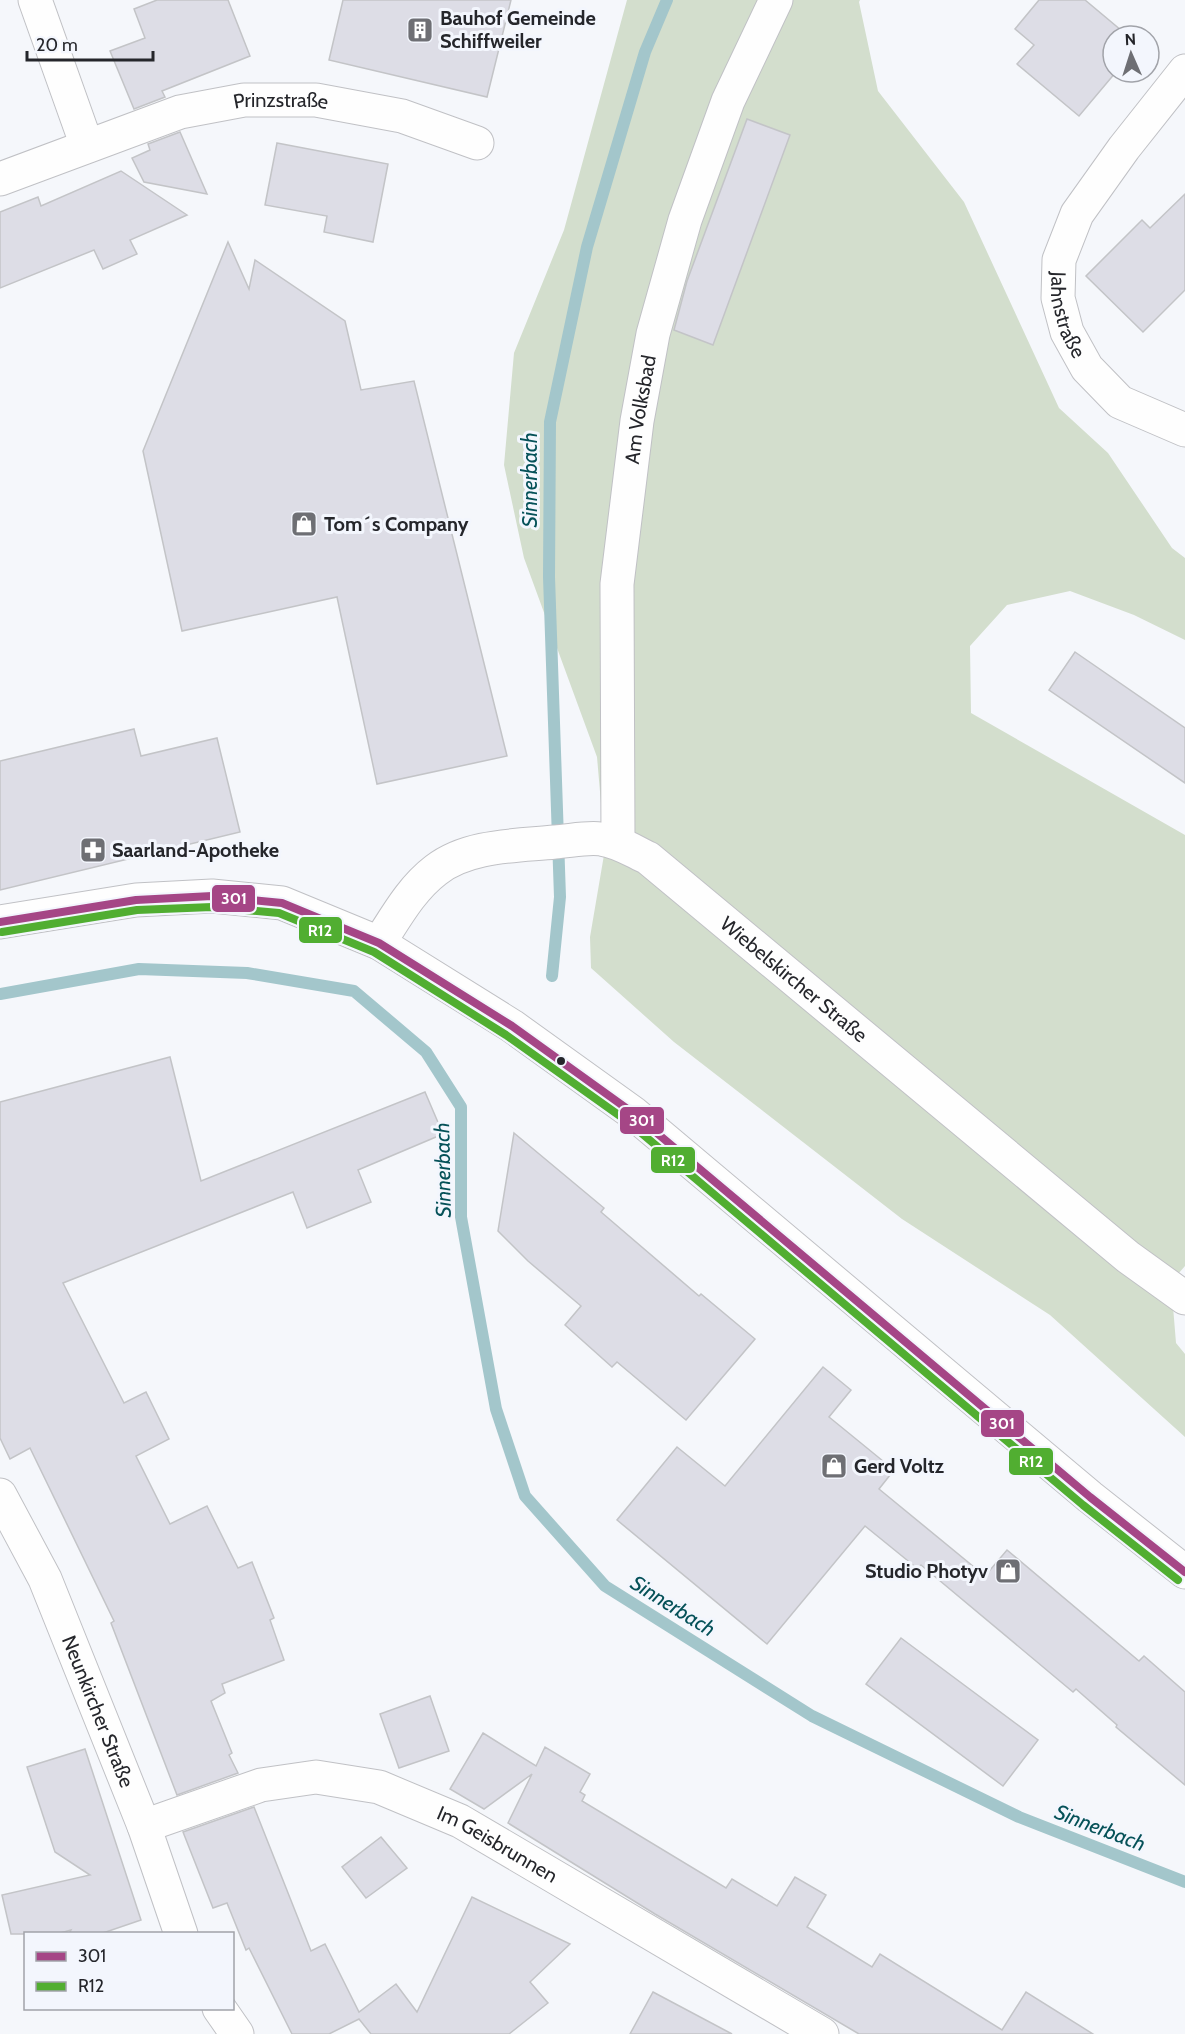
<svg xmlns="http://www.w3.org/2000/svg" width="1185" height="2034" font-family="Cabin,sans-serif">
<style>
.forest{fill:#d3decd}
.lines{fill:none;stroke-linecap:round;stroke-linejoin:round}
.stream{stroke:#a3c6cb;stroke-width:12}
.building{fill:#dddde6;stroke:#c3c4c7;stroke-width:1.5}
.street-casing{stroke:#c0c1c5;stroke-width:35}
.secondary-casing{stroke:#c0c1c5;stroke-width:35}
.street{stroke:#fefefe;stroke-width:33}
.secondary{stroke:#fefefe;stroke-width:33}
.bus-1-casing{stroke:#f3f6fd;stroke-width:12}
.bus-2-casing{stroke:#f3f6fd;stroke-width:12}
.bus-1{stroke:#a54686;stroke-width:8}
.bus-2{stroke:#51ae31;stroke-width:8}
.bus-dot{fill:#25262b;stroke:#f3f6fd;stroke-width:2}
.labels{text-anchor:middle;stroke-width:6;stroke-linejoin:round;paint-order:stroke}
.poi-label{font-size:20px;font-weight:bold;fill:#25262b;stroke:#f3f6fd;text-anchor:start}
.street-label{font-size:20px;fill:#25262b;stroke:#f3f6fd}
.water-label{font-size:21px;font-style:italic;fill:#055158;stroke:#f3f6fd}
.line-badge{stroke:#f3f6fd;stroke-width:2}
.badge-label{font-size:16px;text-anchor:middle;font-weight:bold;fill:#fff}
</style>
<rect width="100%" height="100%" fill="#f5f7fb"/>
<!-- forest -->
<polygon class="forest" points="627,0 860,0 859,2 878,91 964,202 1059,408 1108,453 1172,548 1185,558 1185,640 1134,615 1070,591 1007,605 970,646 971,713 1185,835 1185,1266 1171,1282 1176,1343 1185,1354 1185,1437 1050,1315 902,1219 674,1042 591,968 590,937 605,849 597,757 524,558 504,465 514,353 564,230"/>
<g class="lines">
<!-- stream -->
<g class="stream">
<polyline points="552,976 560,897 549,577 550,422 587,247 645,52 667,0"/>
<polyline points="0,994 139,969 247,973 354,991 426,1052 461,1107 461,1217 496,1409 525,1496 605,1586 812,1716 1019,1817 1185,1882"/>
</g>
</g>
<!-- building -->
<g class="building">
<polygon points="157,0 228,0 250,56 162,91 165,97 134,109 110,51 145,38 134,9"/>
<polygon points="343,0 511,0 487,97 329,60"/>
<polygon points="1039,0 1085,0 1128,36 1113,36 1113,72 1116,72 1079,116 1017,64 1034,45 1015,29"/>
<polygon points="747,119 790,135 713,345 674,330 687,281"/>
<polygon points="180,132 207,194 144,182 132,158 150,150 148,144"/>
<polygon points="277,143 388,164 373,242 324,232 327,216 265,205"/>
<polygon points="121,171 187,215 130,240 137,254 103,269 94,250 0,288 0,212 38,197 41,206"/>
<polygon points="1185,194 1185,290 1143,332 1086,276 1142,220 1150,228"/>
<polygon points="228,242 249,289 255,260 345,321 361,390 414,381 507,756 377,784 337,597 182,631 143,451"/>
<polygon points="1075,652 1185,728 1185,783 1049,690"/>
<polygon points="134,729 141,756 217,738 240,832 0,890 0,761"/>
<polygon points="170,1057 201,1181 425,1092 443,1134 358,1170 371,1202 307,1228 293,1192 63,1283 124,1403 146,1392 169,1439 136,1456 170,1524 207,1506 238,1568 252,1562 274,1618 270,1620 284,1660 222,1684 225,1693 211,1701 232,1753 229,1755 238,1773 177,1795 111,1623 114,1621 30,1448 10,1459 0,1438 0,1102"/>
<polygon points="514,1133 604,1208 601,1212 699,1296 701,1294 755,1339 686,1420 617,1362 612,1367 565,1325 581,1306 528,1261 498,1231"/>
<polygon points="823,1367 851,1390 829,1417 894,1470 879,1489 985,1576 1007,1550 1139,1661 1144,1656 1185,1692 1185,1785 1116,1727 1117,1725 1076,1689 1073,1692 921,1565 918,1569 865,1526 767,1644 617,1520 677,1447 725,1486"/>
<polygon points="901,1638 1038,1740 1003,1786 866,1684"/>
<polygon points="430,1696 449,1751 399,1768 380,1714"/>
<polygon points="483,1733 536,1766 545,1747 590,1774 580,1792 585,1795 582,1801 726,1888 732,1879 777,1906 795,1877 826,1895 807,1927 872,1967 880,1954 1002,2030 1026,1992 1093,2034 859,2034 655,1914 508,1823 532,1774 484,1809 450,1789"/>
<polygon points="85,1749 141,1920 100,1934 69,1934 71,1930 57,1934 11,1934 2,1895 90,1875 55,1852 27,1767"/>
<polygon points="254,1807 311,1951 325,1944 359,2012 396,1984 417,2012 472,1897 570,1944 530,1982 548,2003 509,2034 371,2034 359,2019 329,2034 292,2034 249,1948 246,1950 227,1903 213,1908 183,1832"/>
<polygon points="381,1837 407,1868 366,1898 342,1867"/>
<polygon points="653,1992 732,2034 630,2034"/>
</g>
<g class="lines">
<defs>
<g id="street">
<polyline points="35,0 87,146"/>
<path id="s1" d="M1185,71L1124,148L1077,214L1059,260L1058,298L1067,332L1087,368L1120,402L1185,430"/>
<path id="s2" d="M0,179L180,112L244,100H316L402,116L477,143"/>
<path id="s3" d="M618,843L617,584L637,421L653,334L685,220L728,101L776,0"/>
<path id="s4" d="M379,943C396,917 411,889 436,870C468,845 516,846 555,842C570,841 587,837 601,839C618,841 633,851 648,858L1128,1257L1185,1298"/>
<path id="s5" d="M0,1495L45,1579L144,1826L181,1934"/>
<path id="s6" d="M144,1826L261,1785L316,1777L379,1787L460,1821L822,2034"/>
<polyline points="219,2008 237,2034"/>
</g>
<polyline id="secondary" points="0,922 136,900 212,896 282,903 379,943 512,1026 633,1113 1090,1497 1185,1572"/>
</defs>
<!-- street casing -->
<use href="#street" class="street-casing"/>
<!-- secondary casing -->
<use href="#secondary" class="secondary-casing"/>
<!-- street -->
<use href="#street" class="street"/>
<!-- secondary -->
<use href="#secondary" class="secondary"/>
<defs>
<polyline id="bus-1" points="0,922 136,900 212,896 282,903 379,943 512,1026 633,1113 1090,1497 1185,1572"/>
<polyline id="bus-2" points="2,932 137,910 212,907 279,913 374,952 506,1035 627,1121 1083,1505 1178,1580"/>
</defs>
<!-- bus-1 casing -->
<use href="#bus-1" class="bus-1-casing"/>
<!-- bus-2 casing -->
<use href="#bus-2" class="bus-2-casing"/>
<!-- bus-1 -->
<use href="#bus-1" class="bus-1"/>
<!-- bus-2 -->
<use href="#bus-2" class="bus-2"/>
</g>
<!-- icons -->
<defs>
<symbol id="building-square" viewBox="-11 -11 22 22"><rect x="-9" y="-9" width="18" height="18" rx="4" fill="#6e6f74" stroke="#f3f6fd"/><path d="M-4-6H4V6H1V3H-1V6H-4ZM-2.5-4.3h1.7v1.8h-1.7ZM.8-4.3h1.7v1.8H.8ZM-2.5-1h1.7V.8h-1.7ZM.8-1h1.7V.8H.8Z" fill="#fff"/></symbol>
<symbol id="shop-square" viewBox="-11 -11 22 22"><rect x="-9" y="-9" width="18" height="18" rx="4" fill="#6e6f74" stroke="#f3f6fd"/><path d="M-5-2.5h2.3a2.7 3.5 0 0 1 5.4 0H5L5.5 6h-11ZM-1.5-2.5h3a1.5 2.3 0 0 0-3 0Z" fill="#fff"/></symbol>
<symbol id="pharmacy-square" viewBox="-11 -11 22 22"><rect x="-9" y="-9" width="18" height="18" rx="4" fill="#6e6f74" stroke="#f3f6fd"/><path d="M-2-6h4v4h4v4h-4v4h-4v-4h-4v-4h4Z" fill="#fff"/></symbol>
</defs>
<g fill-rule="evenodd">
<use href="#building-square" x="405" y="15" width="30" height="30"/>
<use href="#shop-square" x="289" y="509" width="30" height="30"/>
<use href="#pharmacy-square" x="78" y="835" width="30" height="30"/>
<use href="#shop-square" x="819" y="1451" width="30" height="30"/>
<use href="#shop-square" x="993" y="1556" width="30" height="30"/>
</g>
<!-- markers -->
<circle class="bus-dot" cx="561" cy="1061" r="5"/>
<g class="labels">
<!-- poi labels -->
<g class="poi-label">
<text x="440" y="25">Bauhof Gemeinde<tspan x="440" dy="23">Schiffweiler</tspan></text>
<text x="324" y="531">Tom´s Company</text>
<text x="112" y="857">Saarland-Apotheke</text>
<text x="854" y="1473">Gerd Voltz</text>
<text x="988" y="1578" text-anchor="end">Studio Photyv</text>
</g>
<!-- street labels -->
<g class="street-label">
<text dy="7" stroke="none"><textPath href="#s2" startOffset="294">Prinzstraße</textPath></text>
<text dy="7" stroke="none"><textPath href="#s1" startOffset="285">Jahnstraße</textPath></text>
<text dy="7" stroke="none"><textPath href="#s3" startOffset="435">Am Volksbad</textPath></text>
<text dy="7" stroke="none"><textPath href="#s4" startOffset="504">Wiebelskircher Straße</textPath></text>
<text dy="7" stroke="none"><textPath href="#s5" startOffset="238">Neunkircher Straße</textPath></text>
<text dy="7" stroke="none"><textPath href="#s6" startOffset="375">Im Geisbrunnen</textPath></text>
</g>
<!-- water labels -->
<g class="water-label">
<text transform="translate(530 480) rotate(-90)" y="7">Sinnerbach</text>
<text transform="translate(443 1170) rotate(-91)" y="7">Sinnerbach</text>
<text transform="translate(673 1606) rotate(32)" y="7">Sinnerbach</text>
<text transform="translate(1100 1828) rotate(21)" y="7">Sinnerbach</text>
</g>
</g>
<g class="line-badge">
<rect x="211" y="884" width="45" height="29" rx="6" fill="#a54686"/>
<rect x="298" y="916" width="45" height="28" rx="6" fill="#51ae31"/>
<rect x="619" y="1106" width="46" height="29" rx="6" fill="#a54686"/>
<rect x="650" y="1146" width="46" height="28" rx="6" fill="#51ae31"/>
<rect x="980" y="1409" width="45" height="29" rx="6" fill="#a54686"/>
<rect x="1008" y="1447" width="46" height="29" rx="6" fill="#51ae31"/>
</g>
<g class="badge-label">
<text x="234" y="904">301</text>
<text x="320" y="936">R12</text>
<text x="642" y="1126">301</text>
<text x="673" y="1166">R12</text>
<text x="1002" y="1429">301</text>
<text x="1031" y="1467">R12</text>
</g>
<!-- legend -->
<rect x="24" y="1932" width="210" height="78" fill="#f3f6fd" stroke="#a1a3a9" stroke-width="1.5"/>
<rect x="36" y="1952" width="30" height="9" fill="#a54686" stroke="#a1a3a9" stroke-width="1.5"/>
<text x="78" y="1962" font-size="18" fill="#25262b">301</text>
<rect x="36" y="1982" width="30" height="9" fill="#51ae31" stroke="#a1a3a9" stroke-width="1.5"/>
<text x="78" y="1992" font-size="18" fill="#25262b">R12</text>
<!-- north arrow -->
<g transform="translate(1131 54) rotate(357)"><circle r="28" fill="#f3f6fd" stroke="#a1a3a9" stroke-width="1.5"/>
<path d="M0-4.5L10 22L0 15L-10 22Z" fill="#6e6f74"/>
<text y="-9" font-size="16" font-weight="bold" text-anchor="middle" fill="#25262b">N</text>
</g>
<!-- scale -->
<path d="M27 51v9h126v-9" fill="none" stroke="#25262b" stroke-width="3"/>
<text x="36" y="51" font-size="18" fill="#25262b" stroke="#f3f6fd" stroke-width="4.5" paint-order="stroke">20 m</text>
</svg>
